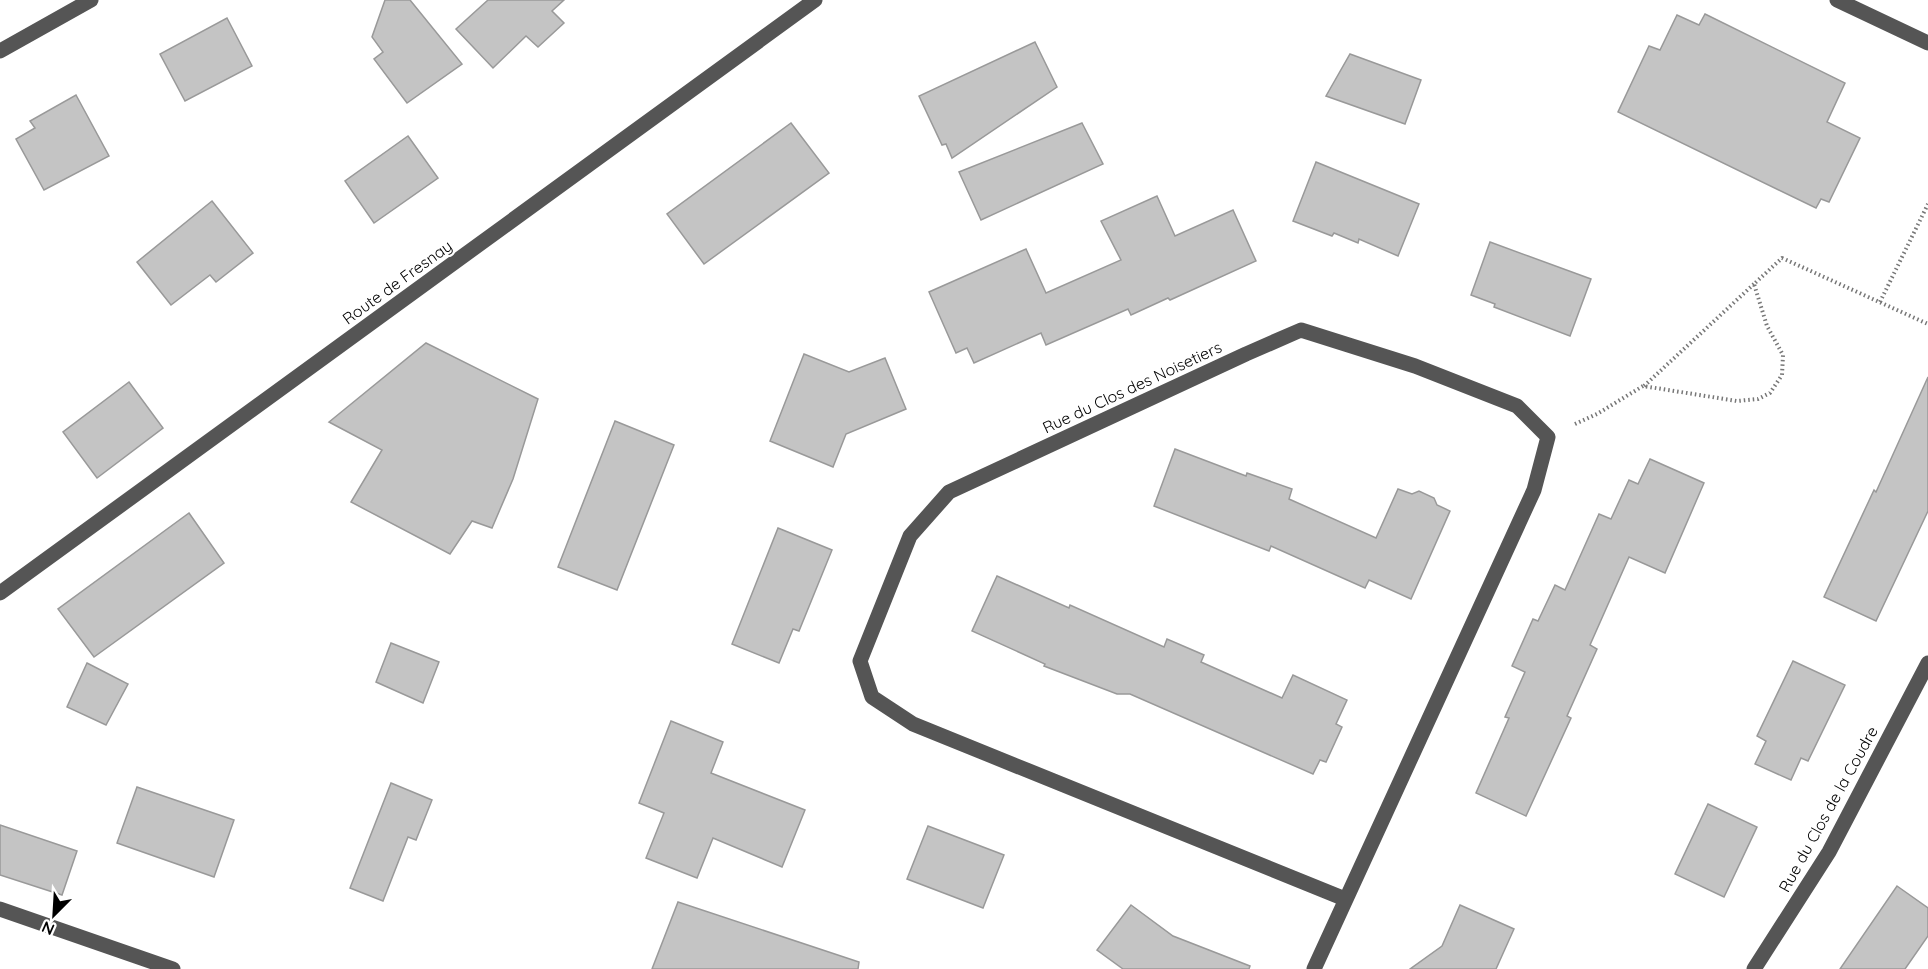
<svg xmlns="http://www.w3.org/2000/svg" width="1928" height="969" font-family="Quicksand,sans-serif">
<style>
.building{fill:#c4c4c4;stroke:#999;stroke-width:1.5}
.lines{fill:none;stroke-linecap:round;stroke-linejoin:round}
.path{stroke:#777;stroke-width:4;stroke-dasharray:1.5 3;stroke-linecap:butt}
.minor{stroke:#555;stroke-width:15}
.labels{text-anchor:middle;stroke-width:4.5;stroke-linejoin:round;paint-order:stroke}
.street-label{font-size:16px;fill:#000;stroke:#fff}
</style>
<rect width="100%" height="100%" fill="#fff"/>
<!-- building -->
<g class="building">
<polygon points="385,0 410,0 462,64 407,103 374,59 383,52 372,37"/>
<polygon points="488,0 564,0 552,11 564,23 538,47 526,36 493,68 456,29"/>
<polygon points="1705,14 1845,83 1827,122 1860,138 1829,202 1821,199 1816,208 1618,112 1649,46 1660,50 1677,15 1699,25"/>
<polygon points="227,18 252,66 185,101 160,54"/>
<polygon points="1035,42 1057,87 952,158 946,144 942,145 919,96"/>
<polygon points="1350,54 1421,80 1405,124 1326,96"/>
<polygon points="76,95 109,156 44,190 16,139 35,128 30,121"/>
<polygon points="791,123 829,173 704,264 667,214"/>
<polygon points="1082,123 1103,164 981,220 959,172"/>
<polygon points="408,136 438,178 374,223 345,181"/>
<polygon points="1316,162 1419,204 1398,256 1359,239 1358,243 1334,233 1332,236 1293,221"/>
<polygon points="1157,196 1175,236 1233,210 1256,261 1170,300 1168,298 1131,315 1128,309 1046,345 1041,333 974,363 967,348 956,353 929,292 1026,249 1046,293 1121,260 1101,221"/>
<polygon points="212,201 253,253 216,282 210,275 171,305 137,262"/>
<polygon points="1490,242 1591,279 1570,336 1494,307 1495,304 1471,295"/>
<polygon points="426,343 538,399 513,479 492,528 472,521 450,554 351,502 382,450 329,422"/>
<polygon points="804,354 849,372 885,358 906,409 846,434 833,467 770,441"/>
<polygon points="1928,377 1928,511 1876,621 1824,597 1874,490 1876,492"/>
<polygon points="129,382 163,428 97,478 63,432"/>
<polygon points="615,421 674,445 617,590 558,567"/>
<polygon points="1175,449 1246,476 1247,473 1292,489 1289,499 1376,538 1398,489 1412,494 1419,491 1434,498 1437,505 1450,511 1411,599 1369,580 1365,588 1271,546 1269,551 1154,506"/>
<polygon points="1650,459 1704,483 1665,573 1629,557 1590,645 1597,649 1567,716 1571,718 1526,816 1476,793 1509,718 1505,717 1525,672 1512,666 1533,619 1538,621 1555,585 1565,590 1599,514 1611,519 1629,480 1638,484"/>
<polygon points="189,513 224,563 94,657 58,609"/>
<polygon points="778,528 832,550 799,631 793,629 779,663 732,644"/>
<polygon points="997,576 1069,608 1070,605 1164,647 1167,639 1204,655 1201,662 1282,698 1293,675 1347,700 1336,724 1342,727 1326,762 1320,760 1313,774 1130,694 1117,694 1044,666 1045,664 972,631"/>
<polygon points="391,643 439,662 423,703 376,682"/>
<polygon points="1793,661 1845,685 1808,761 1801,758 1791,780 1755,764 1766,741 1757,736"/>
<polygon points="87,663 128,684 106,725 67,707"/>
<polygon points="671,721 723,742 711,773 805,810 782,867 713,838 697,878 646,858 664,813 639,803"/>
<polygon points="391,783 432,800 416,840 408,837 383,901 350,888"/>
<polygon points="137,787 234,820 214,877 117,843"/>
<polygon points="1708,804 1757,827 1724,897 1675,874"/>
<polygon points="0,825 77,851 62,895 0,875"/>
<polygon points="928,826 1004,855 983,908 907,879"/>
<polygon points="1897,886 1928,908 1928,936 1905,969 1840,969"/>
<polygon points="678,902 859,962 858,969 652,969"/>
<polygon points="1131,905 1173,936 1250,966 1249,969 1123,969 1097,950"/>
<polygon points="1460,905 1514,929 1496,969 1410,969 1442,946"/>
</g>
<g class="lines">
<!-- path -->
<g class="path">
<polyline points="1880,302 1928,204"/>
<polyline points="1644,386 1754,284"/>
<polyline points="1575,424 1597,414 1643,386 1737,401 1758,399 1770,393 1782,375 1783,355 1767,326 1754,284 1782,258 1928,324"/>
</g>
<!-- minor -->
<g class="minor">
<polyline points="1837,0 1928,43"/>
<polyline points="0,51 91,0"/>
<polyline points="0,593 815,0"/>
<polyline points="0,909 173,969"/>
<polyline points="1314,969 1534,490 1548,437 1517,406 1415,366 1301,330 1246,354 949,492 910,536 860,661 872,697 913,724 1345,899"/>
<polyline points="1754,969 1829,852 1928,663"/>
</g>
</g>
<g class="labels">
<!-- street labels -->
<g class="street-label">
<text transform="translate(397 282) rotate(-36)" y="6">Route de Fresnay</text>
<text transform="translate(1132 387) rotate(-25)" y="6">Rue du Clos des Noisetiers</text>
<text transform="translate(1828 809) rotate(-61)" y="6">Rue du Clos de la Coudre</text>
</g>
</g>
<!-- north arrow -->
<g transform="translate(54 915) rotate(204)" stroke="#ffffff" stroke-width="4.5" paint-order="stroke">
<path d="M0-4.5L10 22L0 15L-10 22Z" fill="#000000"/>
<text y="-9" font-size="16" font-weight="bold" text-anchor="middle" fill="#000000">N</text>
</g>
</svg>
